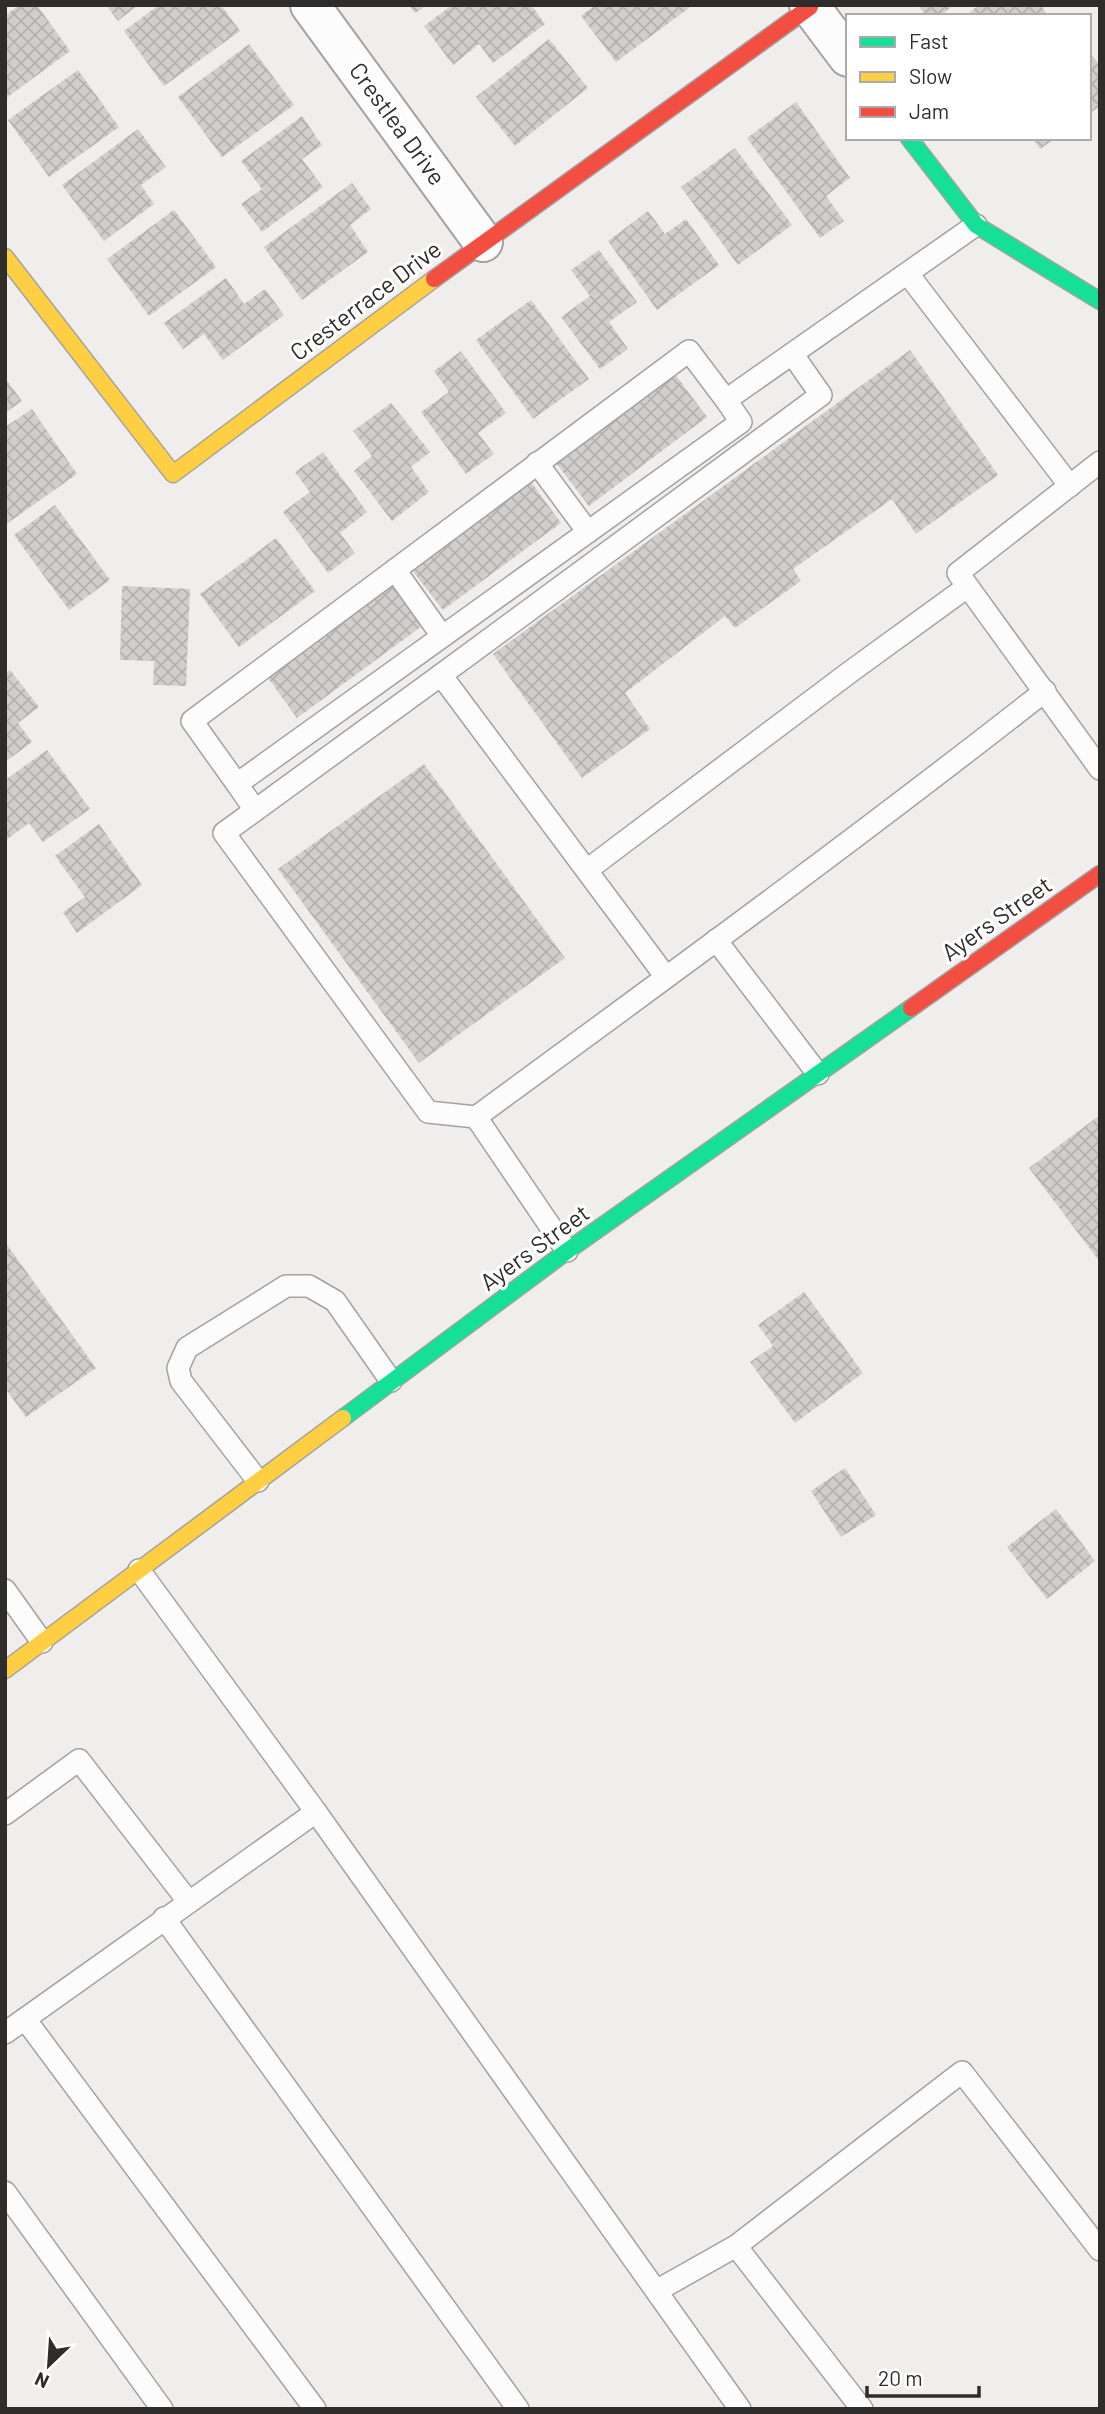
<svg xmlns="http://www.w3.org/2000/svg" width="1105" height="2414" font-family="Barlow,sans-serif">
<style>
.building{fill:url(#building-cross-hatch)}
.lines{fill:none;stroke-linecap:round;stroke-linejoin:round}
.lane-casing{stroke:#a3a2a1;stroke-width:24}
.street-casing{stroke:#a3a2a1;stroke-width:42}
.fast-casing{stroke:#a3a2a1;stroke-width:19}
.slow-casing{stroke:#a3a2a1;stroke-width:19}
.jam-casing{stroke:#a3a2a1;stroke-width:19}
.lane{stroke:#fdfcfc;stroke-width:21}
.street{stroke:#fdfcfc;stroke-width:38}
.fast{stroke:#16e098;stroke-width:16}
.slow{stroke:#ffcf43;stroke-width:16}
.jam{stroke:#f24e42;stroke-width:16}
.labels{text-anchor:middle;stroke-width:6;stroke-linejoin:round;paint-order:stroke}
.street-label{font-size:24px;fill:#2e2d2c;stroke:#fff}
</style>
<defs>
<pattern id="building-cross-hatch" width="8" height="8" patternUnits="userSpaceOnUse" patternTransform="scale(1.75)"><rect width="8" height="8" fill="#d1cfce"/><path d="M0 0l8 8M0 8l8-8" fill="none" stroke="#b4b2b1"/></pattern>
</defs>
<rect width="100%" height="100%" fill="#f0eeec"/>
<!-- building -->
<g class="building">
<polygon points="19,5 37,5 70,51 5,99 5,16"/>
<polygon points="106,5 138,5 118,21"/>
<polygon points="159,5 221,5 240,31 164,86 124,31"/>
<polygon points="409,5 427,5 415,13"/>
<polygon points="452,5 531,5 545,24 493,63 479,44 453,65 424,26"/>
<polygon points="595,5 693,5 616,62 581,16"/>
<polygon points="918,5 954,5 940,16 926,16"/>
<polygon points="979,5 1041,5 1048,16 965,16"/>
<polygon points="549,39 588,88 515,146 476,97"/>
<polygon points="249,44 294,105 222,157 178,97"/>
<polygon points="1089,52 1100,66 1100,106 1089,114"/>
<polygon points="78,70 119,127 49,177 8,120"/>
<polygon points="796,102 850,178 826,196 844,221 820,238 747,138"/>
<polygon points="302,116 322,145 302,159 323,187 262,232 241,204 262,189 241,161"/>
<polygon points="138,129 166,167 141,185 154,204 104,241 62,185"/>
<polygon points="1032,138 1056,138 1040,149"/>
<polygon points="735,148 792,225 738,265 681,187"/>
<polygon points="352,183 371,209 350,225 368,252 302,300 264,247"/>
<polygon points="174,210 216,267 149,316 107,259"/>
<polygon points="648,211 665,234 686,219 719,265 657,310 608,241"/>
<polygon points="599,250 637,302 609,322 628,349 600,369 561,317 590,296 571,270"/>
<polygon points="226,278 244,304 265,289 284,315 223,360 204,334 183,349 164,323"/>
<polygon points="531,300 589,379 533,419 476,340"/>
<polygon points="910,350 998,475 916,534 892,499 793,569 801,581 735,628 725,616 625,693 650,729 582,778 493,654"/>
<polygon points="461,351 506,413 478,433 494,454 466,474 421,412 449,392 434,371"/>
<polygon points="674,373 707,417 589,506 556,463"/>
<polygon points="5,378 22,401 5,413"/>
<polygon points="391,403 430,452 411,467 429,492 392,521 354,471 372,456 353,431"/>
<polygon points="32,409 77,474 5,525 5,427"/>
<polygon points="323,452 367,512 340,533 355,553 328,573 283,512 310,492 295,472"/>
<polygon points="531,482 561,523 443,610 412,570"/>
<polygon points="55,505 110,580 69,610 14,535"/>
<polygon points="276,538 315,591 239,647 200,594"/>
<polygon points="390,584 422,626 297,718 266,675"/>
<polygon points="122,586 190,589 186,686 153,685 154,661 120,660"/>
<polygon points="10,670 39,707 18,723 32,742 5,762 5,674"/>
<polygon points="47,750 90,809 43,842 29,823 6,840 5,780"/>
<polygon points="424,764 565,958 419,1063 278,869"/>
<polygon points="99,824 142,885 77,933 63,912 85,897 55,856"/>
<polygon points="1100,1115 1100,1262 1029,1168"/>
<polygon points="5,1242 96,1368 26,1417 5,1388"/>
<polygon points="804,1292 863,1373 795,1423 750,1362 773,1346 758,1325"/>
<polygon points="845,1468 876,1515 841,1537 811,1491"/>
<polygon points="1056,1509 1095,1561 1047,1599 1007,1547"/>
</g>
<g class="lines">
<defs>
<g id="lane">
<polyline points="908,274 1070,486"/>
<polyline points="1100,462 958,573 1100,769"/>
<polyline points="537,463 588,532"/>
<polyline points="395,570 442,636"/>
<polyline points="441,675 821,395 793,355"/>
<polyline points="237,784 192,721 689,351 726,400"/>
<polyline points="255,810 237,784 741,422 726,400 976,225"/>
<polyline points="587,870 850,672 967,587"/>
<polyline points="716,940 818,1074"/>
<polyline points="476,1117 428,1112 224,833 441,675 666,977"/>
<path d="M567,1251L476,1117C667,977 859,837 1045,691"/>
<polyline points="258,1481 181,1381 178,1368 187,1348 286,1286 309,1286 335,1301 391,1381"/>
<polyline points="139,1570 316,1812"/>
<polyline points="5,1590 42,1642"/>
<polyline points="5,1814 79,1760 188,1901"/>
<polyline points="164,1918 518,2409"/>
<polyline points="25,2019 315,2409"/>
<polyline points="5,2033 316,1812 740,2409"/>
<polyline points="5,2192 162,2409"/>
<polyline points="736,2246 862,2409"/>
<polyline points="658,2290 736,2246 962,2072 1100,2250"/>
</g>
<g id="street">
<polyline points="310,5 483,242"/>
<polyline points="809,5 848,57"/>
</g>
<g id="fast">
<polyline points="909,138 976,225 1100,301"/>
<polyline points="343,1418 567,1251 911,1008"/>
</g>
<g id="slow">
<polyline points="5,257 173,474 434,279"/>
<polyline points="5,1670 343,1418"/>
</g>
<g id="jam">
<polyline points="434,279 810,7"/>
<polyline points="911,1008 1100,874"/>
</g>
</defs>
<!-- lane casing -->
<use href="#lane" class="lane-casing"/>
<!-- street casing -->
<use href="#street" class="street-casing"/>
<!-- fast casing -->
<use href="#fast" class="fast-casing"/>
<!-- slow casing -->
<use href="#slow" class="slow-casing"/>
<!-- jam casing -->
<use href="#jam" class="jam-casing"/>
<!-- lane -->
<use href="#lane" class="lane"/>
<!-- street -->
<use href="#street" class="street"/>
<!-- fast -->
<use href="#fast" class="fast"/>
<!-- slow -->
<use href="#slow" class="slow"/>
<!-- jam -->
<use href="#jam" class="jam"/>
</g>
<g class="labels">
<!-- street labels -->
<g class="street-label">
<text transform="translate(397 124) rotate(54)" y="8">Crestlea Drive</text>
<text transform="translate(366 301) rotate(-37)" y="8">Cresterrace Drive</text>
<text transform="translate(997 919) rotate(-35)" y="8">Ayers Street</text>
<text transform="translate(535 1248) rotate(-36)" y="8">Ayers Street</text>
</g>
</g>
<!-- border -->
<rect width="1105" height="2414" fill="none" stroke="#2e2d2c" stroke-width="14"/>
<!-- legend -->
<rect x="846" y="14" width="245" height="126" fill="#ffffff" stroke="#ababab" stroke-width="2"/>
<rect x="860" y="37" width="35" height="10" fill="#16e098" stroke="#ababab" stroke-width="2"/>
<text x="909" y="49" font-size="21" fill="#2e2d2c">Fast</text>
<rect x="860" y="72" width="35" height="10" fill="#ffcf43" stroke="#ababab" stroke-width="2"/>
<text x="909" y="84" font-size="21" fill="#2e2d2c">Slow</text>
<rect x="860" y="107" width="35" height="10" fill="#f24e42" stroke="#ababab" stroke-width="2"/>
<text x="909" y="119" font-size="21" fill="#2e2d2c">Jam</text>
<!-- north arrow -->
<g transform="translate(49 2365) rotate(205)" stroke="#ffffff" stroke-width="5" paint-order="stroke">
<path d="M0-5L12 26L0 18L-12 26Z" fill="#2e2d2c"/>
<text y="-10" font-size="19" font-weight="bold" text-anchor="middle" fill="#2e2d2c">N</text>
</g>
<!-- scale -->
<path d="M867 2386v10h112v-10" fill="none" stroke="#2e2d2c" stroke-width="3.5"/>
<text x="878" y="2386" font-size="21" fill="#2e2d2c" stroke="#ffffff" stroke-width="5" paint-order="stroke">20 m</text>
</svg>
